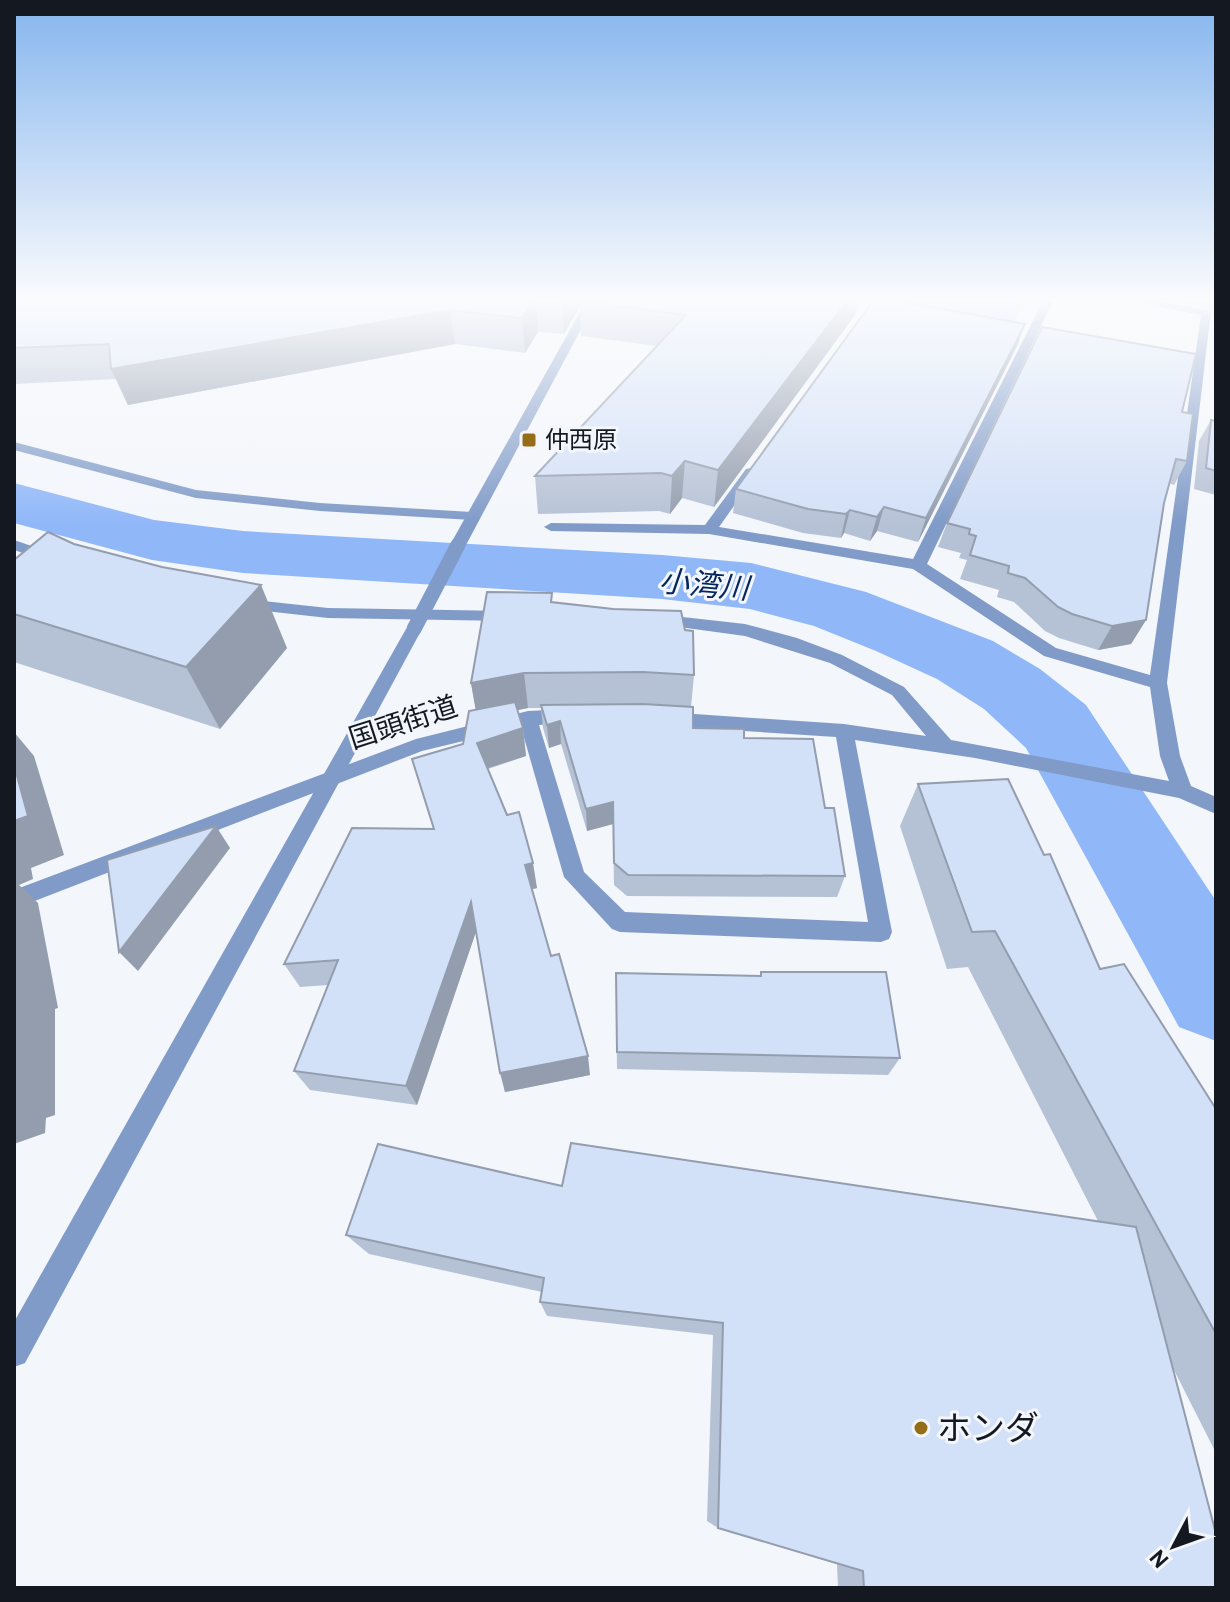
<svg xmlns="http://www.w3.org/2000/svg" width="1230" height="1602" font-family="Overpass,'Noto Sans JP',sans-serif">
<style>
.green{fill:#bad3fb}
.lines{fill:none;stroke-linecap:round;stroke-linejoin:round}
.river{fill:#90b7f8;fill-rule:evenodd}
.minor{fill:#809bc8;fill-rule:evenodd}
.tertiary{fill:#809bc8;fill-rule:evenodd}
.tertiary-bridge{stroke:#809bc8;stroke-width:15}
.wall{fill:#b5c1d5}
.shaded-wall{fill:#939dae}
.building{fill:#d2e0f8;stroke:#939dae;stroke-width:2}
.poi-dot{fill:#956c17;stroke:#f3f6fb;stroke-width:3}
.labels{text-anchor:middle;stroke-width:6;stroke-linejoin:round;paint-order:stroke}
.far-poi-label{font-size:24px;fill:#141921;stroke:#f3f6fb;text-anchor:start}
.street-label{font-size:28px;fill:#141921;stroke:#f3f6fb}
.water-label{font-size:30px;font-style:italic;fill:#06275e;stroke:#f3f6fb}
.near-poi-label{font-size:34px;fill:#141921;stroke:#f3f6fb;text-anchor:start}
</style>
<rect width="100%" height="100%" fill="#f3f6fb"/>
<!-- green -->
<polygon class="green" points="901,301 1024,301 1005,342 883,308"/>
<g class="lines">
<!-- river -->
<polygon class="river" points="14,483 154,520 243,531 662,555 751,563 866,592 993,641 1040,669 1086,705 1216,901 1216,1041 1179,1027 1026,748 984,709 937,679 876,651 814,626 750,609 662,599 243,573 152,560 14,523"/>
<!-- minor -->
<g class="minor">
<polygon points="1043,301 1053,301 927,564 1056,648 1150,675 1201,315 1132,301 1157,301 1211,311 1167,683 1180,756 1191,786 1216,797 1216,814 1179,798 975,758 855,740 892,932 889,939 881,942 620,932 612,929 564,877 521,727 422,751 14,909 14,890 416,739 528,711 569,709 578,716 576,721 539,725 584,872 625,912 868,922 836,737 665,726 656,719 665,712 844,724 926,736 892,695 830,663 745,636 650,623 648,619 650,615 656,614 745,624 797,638 842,655 904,687 951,740 1169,781 1160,756 1150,687 1044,656 913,569 709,534 551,531 544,527 551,523 705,525 746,469 751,468 758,472 719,527 913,559"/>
<polygon points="14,442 196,490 320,503 472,512 479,516 472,520 320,511 196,498 14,450"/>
<polygon points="14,540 55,554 58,557 50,562 14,550"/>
<polygon points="244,599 328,608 508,611 516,616 508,621 328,618 238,608 236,604"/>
</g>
<!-- tertiary -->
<g class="tertiary">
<polygon points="586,301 596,301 466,545 463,548 453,548 450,545"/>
<polygon points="414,623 422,629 25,1363 14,1367 14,1322 406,629"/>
</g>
<!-- tertiary-bridge -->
<polyline class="tertiary-bridge" points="414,629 458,545"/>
</g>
<!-- wall -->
<g class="wall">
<polygon points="14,301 858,301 855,315 714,507 682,498 670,514 659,511 538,514 535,476 657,346 581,336 580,306 564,334 538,332 525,353 455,344 128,405 116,379 14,384"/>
<polygon points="1172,301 1216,301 1216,326 1214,325 1213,310"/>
<polygon points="1025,324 1017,346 918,542 877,531 870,541 844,533 841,538 803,533 733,513 736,489"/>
<polygon points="1182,412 1187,461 1174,485 1169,483 1164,503 1146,620 1131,644 1098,650 1059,638 1045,631 1014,602 997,597 999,590 960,579 967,560 959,558 961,553 938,547 947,523"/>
<polygon points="1211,420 1216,421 1216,495 1194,489 1199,441"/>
<polygon points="74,544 162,567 287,648 220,729 14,662 14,560"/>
<polygon points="553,602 694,675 691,707 693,728 744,738 825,808 845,876 837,897 627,896 614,885 613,824 587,831 561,744 549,748 543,728 541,708 528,708 518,710 523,728 526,756 488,769 537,888 532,889 551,956 590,1075 505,1092 476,931 417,1105 310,1090 294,1071 328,985 300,987 284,964 434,829 412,759 463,744 476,709 471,683"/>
<polygon points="918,784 1100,969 1216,1109 1216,1453 1173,1368 1216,1588 838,1588 837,1564 718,1528 707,1521 713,1335 547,1316 540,1302 542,1292 369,1254 346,1235 562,1186 1098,1221 968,967 947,969 900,826"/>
<polygon points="761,972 900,1058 888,1075 617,1069 616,973 760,976"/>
</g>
<!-- shaded-wall -->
<g class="shaded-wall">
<polygon points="533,301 536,301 538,332 525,353 522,318"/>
<polygon points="562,301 582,301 580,302 580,306 564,334"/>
<polygon points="847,301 858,301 855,315 714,507 718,470"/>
<polygon points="450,310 455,344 128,405 111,369"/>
<polygon points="1025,324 1017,346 918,542 926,518"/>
<polygon points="685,461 682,498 670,514 672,476"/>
<polygon points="884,507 877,531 870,541 877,517"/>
<polygon points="850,510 844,533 841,538 846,514"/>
<polygon points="261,585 287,648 220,729 186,667"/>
<polygon points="1146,620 1131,644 1098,650 1112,626"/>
<polygon points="524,673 528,708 477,718 471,683"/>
<polygon points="560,721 561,744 549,748 547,725"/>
<polygon points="523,728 526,756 482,770 477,743"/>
<polygon points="14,732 34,756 64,855 31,868 33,879 19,885 38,903 58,1008 55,1009 55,1115 46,1118 45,1133 14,1144"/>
<polygon points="613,802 613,824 587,831 586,809"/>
<polygon points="216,826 230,848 138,971 119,952"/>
<polygon points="533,863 537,888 529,890 525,865"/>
<polygon points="471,902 478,926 417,1105 406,1086"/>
<polygon points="588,1056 590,1075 505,1092 500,1073"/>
</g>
<!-- building -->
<g class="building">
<polygon points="14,301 533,301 522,318 450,310 111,369 109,344 14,348"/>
<polygon points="580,301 847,301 718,470 685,461 672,476 661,473 535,476 686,315"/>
<polygon points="873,301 899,301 1025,324 926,518 884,507 877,517 850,510 846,514 808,509 736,489"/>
<polygon points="1042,327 1196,354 1182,412 1193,414 1187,461 1176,459 1164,503 1146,620 1112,626 1072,614 1058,607 1025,578 1008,573 1009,566 970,555 976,536 969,534 970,529 947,523"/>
<polygon points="1211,420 1216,421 1216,471 1206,468"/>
<polygon points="48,532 74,544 162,567 261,585 186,667 14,614 14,560"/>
<polygon points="487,592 552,593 551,602 613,609 681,611 685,630 693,631 694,675 643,672 524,673 471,683"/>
<polygon points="515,702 523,728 477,743 507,815 519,812 533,863 525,865 551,956 559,954 588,1056 500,1073 471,902 406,1086 294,1071 338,960 284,964 352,828 434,829 412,759 463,744 469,711"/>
<polygon points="643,704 693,707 693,728 744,729 744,738 813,739 825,808 834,808 845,876 628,875 614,863 613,802 586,809 560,721 547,725 541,705"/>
<polygon points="14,765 28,816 14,821"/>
<polygon points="1008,779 1044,855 1050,854 1100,969 1124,964 1216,1109 1216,1334 995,931 972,932 918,784"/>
<polygon points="216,826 119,952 107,860"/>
<polygon points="14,956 17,974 14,976"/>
<polygon points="761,972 886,972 900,1058 617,1052 616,973 761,976"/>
<polygon points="571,1143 1136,1227 1216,1534 1216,1588 864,1588 863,1571 718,1528 723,1323 540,1302 544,1278 346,1235 378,1144 562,1186"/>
</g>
<!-- sky -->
<linearGradient id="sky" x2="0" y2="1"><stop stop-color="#85b5ee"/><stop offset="0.57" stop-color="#fafbfd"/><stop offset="1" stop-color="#fafbfd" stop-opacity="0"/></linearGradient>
<rect width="1230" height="525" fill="url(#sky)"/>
<!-- markers -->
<g class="poi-dot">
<rect x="521" y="432" width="16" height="16" rx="4"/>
<circle cx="921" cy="1428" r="8"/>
</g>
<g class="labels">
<!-- far-poi labels -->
<g class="far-poi-label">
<text x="545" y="448">仲西原</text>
</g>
<!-- street labels -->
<g class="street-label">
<text transform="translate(403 722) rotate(-18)" y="10">国頭街道</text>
</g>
<!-- water labels -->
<g class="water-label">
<text transform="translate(704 585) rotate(5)" y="10">小湾川</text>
</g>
<!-- near-poi labels -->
<g class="near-poi-label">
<text x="937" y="1440">ホンダ</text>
</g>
</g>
<!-- border -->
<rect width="1230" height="1602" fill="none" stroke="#141921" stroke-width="32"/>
<!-- north arrow -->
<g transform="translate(1174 1546) rotate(229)" stroke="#f3f6fb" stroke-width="6" paint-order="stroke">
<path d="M0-6L14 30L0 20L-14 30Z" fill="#141921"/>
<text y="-12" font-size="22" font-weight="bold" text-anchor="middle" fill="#141921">N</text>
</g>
</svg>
